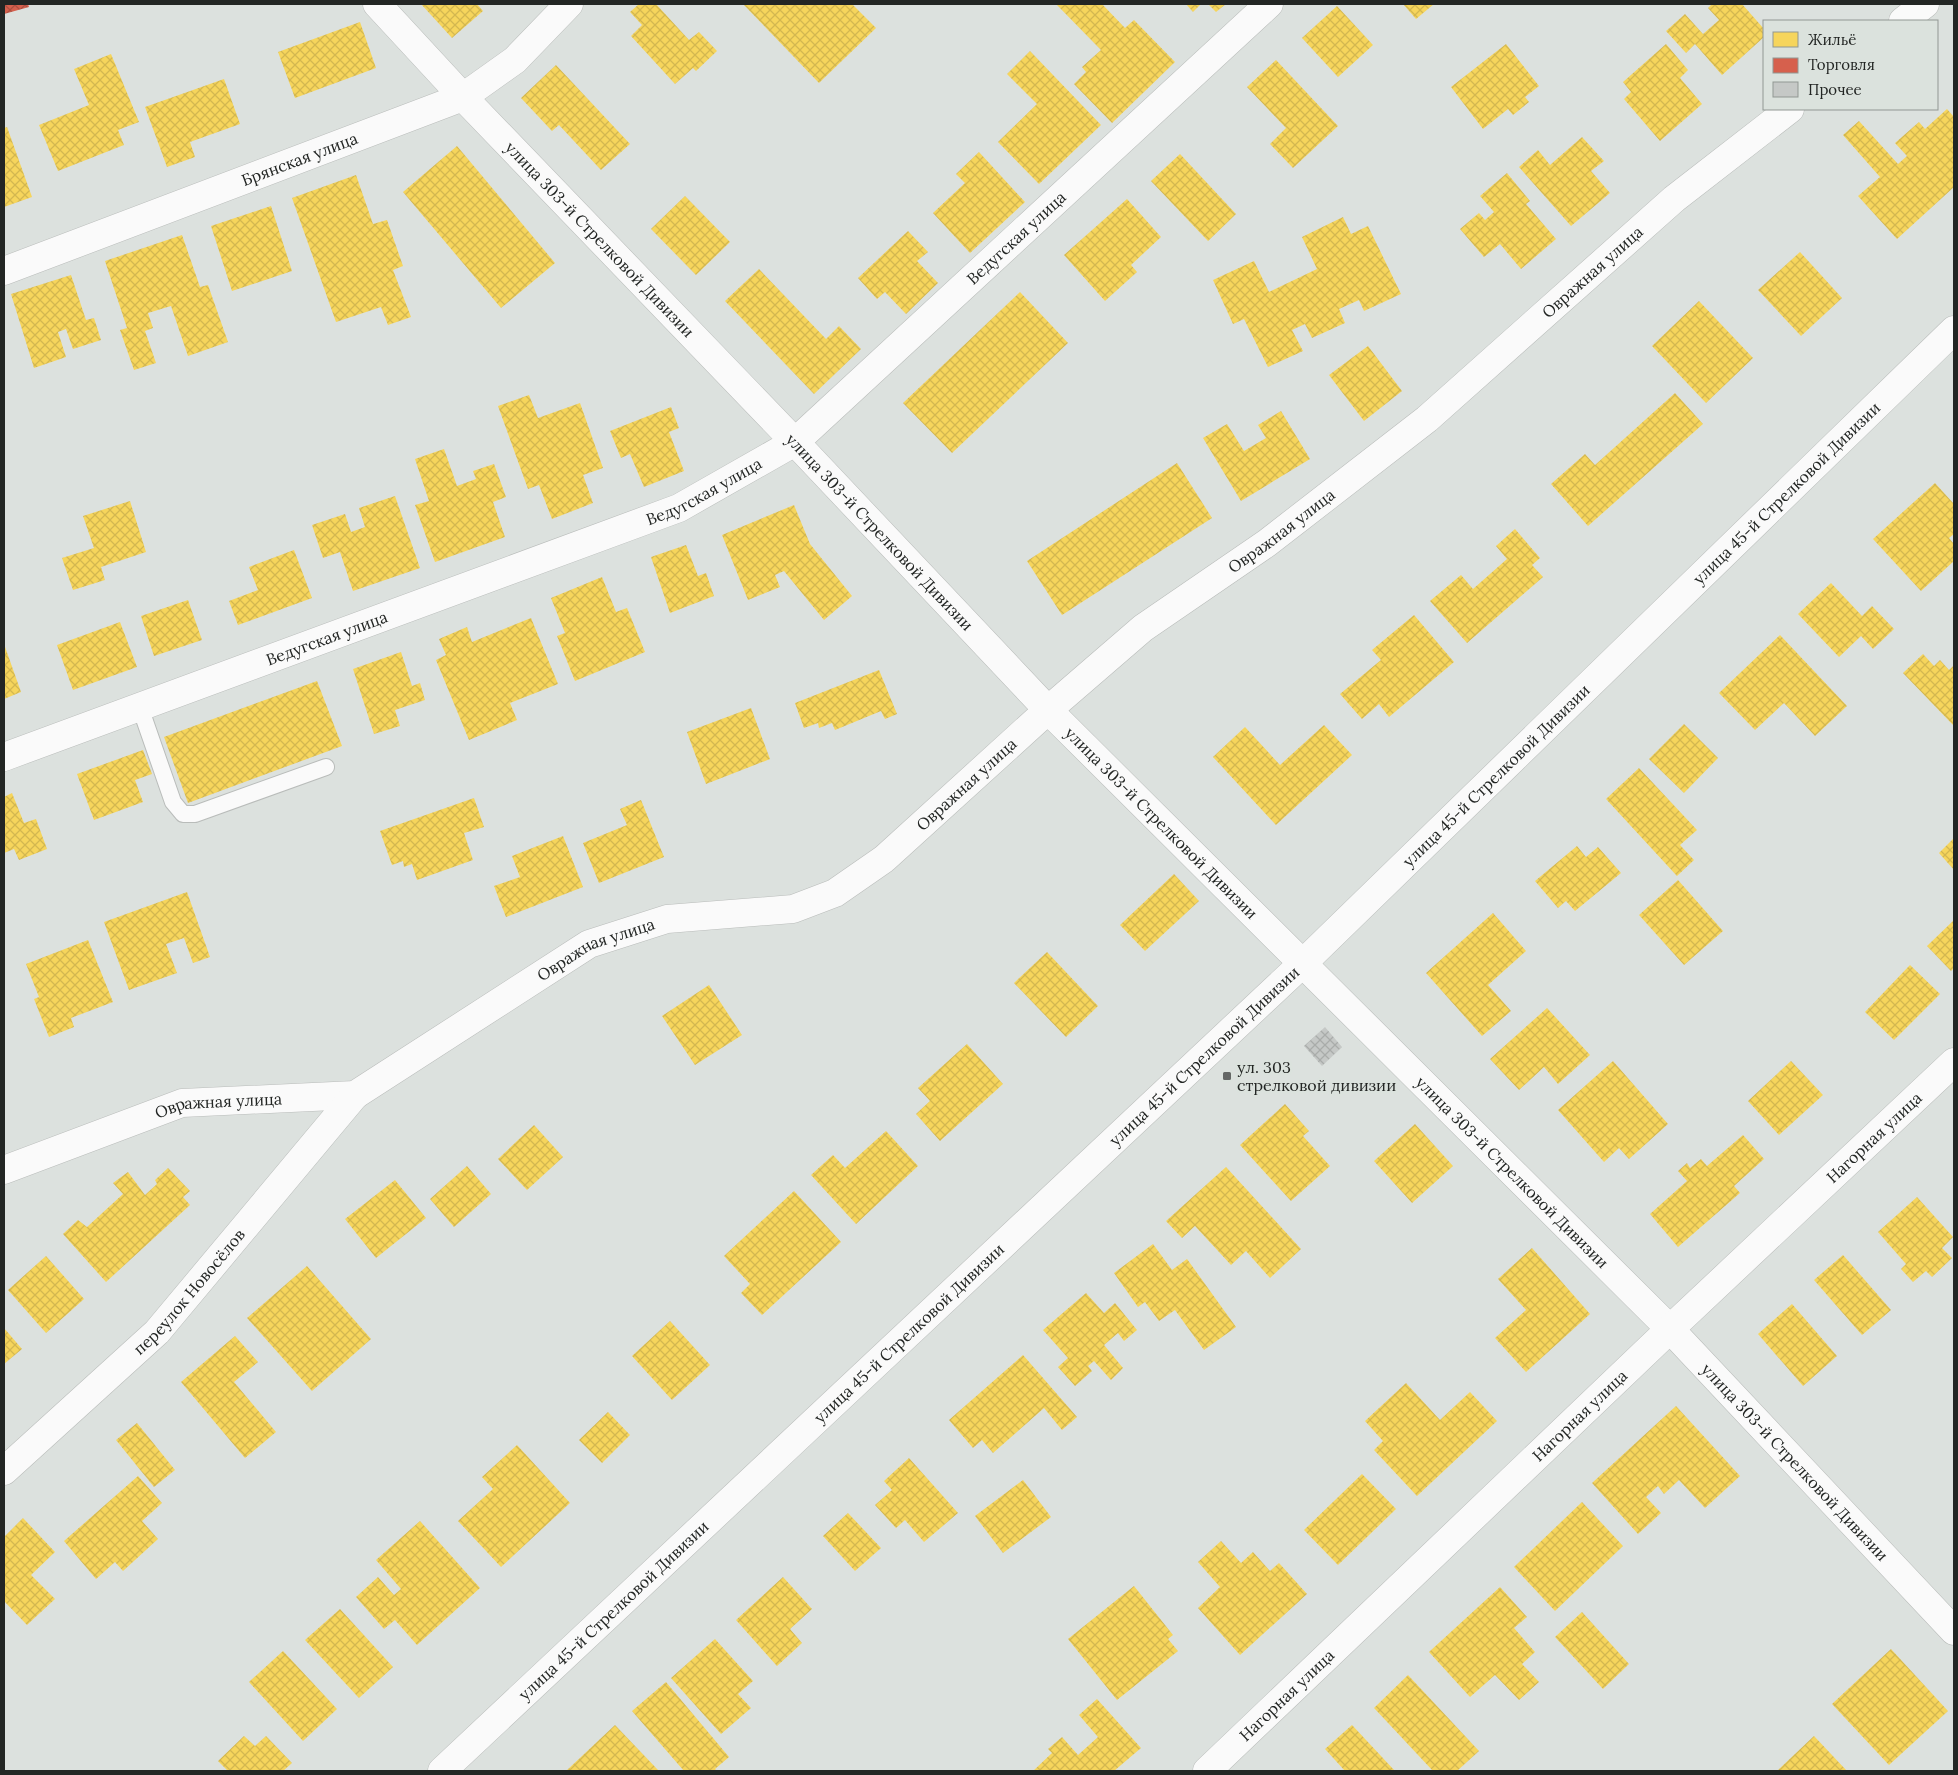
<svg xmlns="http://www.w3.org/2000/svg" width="1958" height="1775" font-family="Lora,serif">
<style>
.homes{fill:url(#homes-cross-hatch)}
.shops{fill:url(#shops-cross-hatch)}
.building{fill:url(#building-cross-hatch)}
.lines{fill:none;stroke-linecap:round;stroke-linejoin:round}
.lane-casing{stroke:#b9bcba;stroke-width:18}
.street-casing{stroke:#b9bcba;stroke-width:29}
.secondary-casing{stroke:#b9bcba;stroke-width:29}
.lane{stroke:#fafafa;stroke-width:16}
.street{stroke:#fafafa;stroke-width:28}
.secondary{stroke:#fafafa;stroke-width:28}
.poi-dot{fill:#646765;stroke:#dbe2dd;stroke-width:2}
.labels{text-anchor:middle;stroke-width:5;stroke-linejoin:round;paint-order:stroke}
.street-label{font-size:16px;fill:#232624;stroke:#dbe2dd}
.poi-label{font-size:16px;fill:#232624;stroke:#dbe2dd;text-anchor:start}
</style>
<defs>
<pattern id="homes-cross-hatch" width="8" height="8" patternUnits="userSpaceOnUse" patternTransform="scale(1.25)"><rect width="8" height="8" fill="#f6d55c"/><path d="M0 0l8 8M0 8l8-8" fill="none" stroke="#d3b750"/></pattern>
<pattern id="shops-cross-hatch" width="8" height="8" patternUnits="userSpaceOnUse" patternTransform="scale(1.25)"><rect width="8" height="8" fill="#d6604d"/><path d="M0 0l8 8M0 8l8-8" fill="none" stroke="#ad4f40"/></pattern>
<pattern id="building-cross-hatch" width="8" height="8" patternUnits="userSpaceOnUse" patternTransform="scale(1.25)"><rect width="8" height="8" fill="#c5c8c6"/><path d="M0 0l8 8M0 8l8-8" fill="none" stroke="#a9acaa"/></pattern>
</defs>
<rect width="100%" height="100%" fill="#dce1de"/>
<!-- homes -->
<g class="homes">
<polygon points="421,4 477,4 483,11 452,38"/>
<polygon points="639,4 656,4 689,40 699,32 717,51 696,71 693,68 675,84 631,36 642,25 630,12"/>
<polygon points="743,4 852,4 876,28 819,83"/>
<polygon points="1056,4 1102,4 1125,28 1134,20 1175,62 1112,123 1074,84 1086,72 1082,67 1101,50"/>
<polygon points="1186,4 1201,4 1193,12"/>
<polygon points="1208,4 1226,4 1216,12"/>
<polygon points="1403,4 1434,4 1416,19"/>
<polygon points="1712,4 1742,4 1764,29 1764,37 1722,75 1695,44 1686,53 1666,31 1685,14 1703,34 1719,20 1708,8"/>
<polygon points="1337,6 1373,45 1338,77 1302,38"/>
<polygon points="360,22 376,68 295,98 278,52"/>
<polygon points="1506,44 1539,86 1525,97 1529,102 1513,115 1508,109 1483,129 1451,87"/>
<polygon points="1666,44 1688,70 1680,78 1702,104 1660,141 1624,99 1631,92 1623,82"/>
<polygon points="1030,51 1101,125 1039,184 998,142 1037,104 1007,74"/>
<polygon points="111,54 139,122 118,130 124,145 58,171 39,125 89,105 74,69"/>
<polygon points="1276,60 1338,126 1293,168 1270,144 1286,128 1247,87"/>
<polygon points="556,65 630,144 601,170 559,125 552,131 521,98"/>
<polygon points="224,79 240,124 190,142 195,157 167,167 145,107"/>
<polygon points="1947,109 1954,117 1954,187 1897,239 1858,196 1880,177 1843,135 1859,121 1898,164 1907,156 1895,143 1919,122 1925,129"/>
<polygon points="7,127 32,197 4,207 4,128"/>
<polygon points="1582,137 1604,161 1591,171 1610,193 1571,226 1519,167 1538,150 1550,165"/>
<polygon points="457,146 555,263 501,308 403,192"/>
<polygon points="979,152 1025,202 970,253 933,213 965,183 956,174"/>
<polygon points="1180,154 1236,214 1208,241 1151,181"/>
<polygon points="1507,173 1530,201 1526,204 1556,239 1521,269 1500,244 1484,257 1460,229 1479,213 1485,220 1494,212 1480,196"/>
<polygon points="356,175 373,224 387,220 403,266 393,270 411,317 388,325 381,307 336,322 292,198"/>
<polygon points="685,196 730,242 696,275 651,229"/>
<polygon points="1127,199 1161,237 1131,265 1137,272 1105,301 1064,255"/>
<polygon points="271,206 292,271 232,291 211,226"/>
<polygon points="1343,217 1351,234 1368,226 1401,294 1364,311 1359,300 1339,309 1345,323 1312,338 1305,324 1292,330 1303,351 1268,367 1244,319 1233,324 1213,280 1254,261 1269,292 1317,269 1302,237"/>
<polygon points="908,231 928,252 917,261 938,283 906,314 885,292 877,299 858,278"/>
<polygon points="182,235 200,287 208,285 228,342 188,356 171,306 148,313 153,328 145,331 156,363 134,370 120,330 127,328 105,261"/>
<polygon points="1800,252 1842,298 1801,336 1758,290"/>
<polygon points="759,269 826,339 839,326 861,349 814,394 725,301"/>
<polygon points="71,275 86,320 94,318 101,340 73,349 66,329 58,332 66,357 34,368 11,294"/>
<polygon points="1020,292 1068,343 952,453 903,403"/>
<polygon points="1699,301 1753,358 1706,403 1652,346"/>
<polygon points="1368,346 1402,391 1364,421 1329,375"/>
<polygon points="1675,393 1703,424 1588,526 1551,484 1585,454 1595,465"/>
<polygon points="529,395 538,418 580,403 603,468 583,475 593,503 552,519 539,485 528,489 498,406"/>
<polygon points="671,407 679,428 669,432 684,471 644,487 630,454 621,458 610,431"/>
<polygon points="1281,411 1310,459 1241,501 1203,438 1227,424 1244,451 1266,438 1258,425"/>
<polygon points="444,449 457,486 476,479 473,471 494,464 506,497 493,502 505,537 435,562 415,505 429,501 415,459"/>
<polygon points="1177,463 1212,518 1062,615 1027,561"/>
<polygon points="1935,483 1954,504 1954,534 1949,538 1954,544 1954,561 1921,591 1873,539"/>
<polygon points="395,496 420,568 353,591 340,552 323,558 312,525 345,514 351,532 365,527 359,508"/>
<polygon points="130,501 146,552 101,567 105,580 73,590 62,558 94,548 83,516"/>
<polygon points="794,505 810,544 852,596 824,620 784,571 775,575 780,587 748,600 722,535"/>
<polygon points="1515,529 1540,558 1532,565 1543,577 1467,643 1430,601 1461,575 1473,589 1507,559 1496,546"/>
<polygon points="686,545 698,576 706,573 714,596 670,613 651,557"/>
<polygon points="294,550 312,598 238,625 229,601 258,590 249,567"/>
<polygon points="602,577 616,612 627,608 645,652 575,681 557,636 565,633 551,598"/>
<polygon points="1831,583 1862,616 1872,606 1894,629 1873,649 1861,636 1839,657 1798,614"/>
<polygon points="188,600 202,640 154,656 141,616"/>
<polygon points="1414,615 1454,662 1389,717 1379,704 1362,719 1340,694 1381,660 1372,650"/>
<polygon points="531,618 558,684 510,703 517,720 469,740 436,660 446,655 439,639 467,627 472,642"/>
<polygon points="120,622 137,667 73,690 57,645"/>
<polygon points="1780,635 1847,706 1815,736 1784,703 1755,730 1719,693"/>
<polygon points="4,644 21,692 4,699"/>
<polygon points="401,652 412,686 420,683 425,700 395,710 400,726 374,734 353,669"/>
<polygon points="1923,654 1934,666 1940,660 1949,670 1954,665 1954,726 1903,673"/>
<polygon points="879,670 897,714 885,719 881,711 835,730 832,723 819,728 818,723 804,728 795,703"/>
<polygon points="317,681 342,746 188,803 164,737"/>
<polygon points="751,708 770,759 706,784 687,732"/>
<polygon points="1684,724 1718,758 1684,793 1649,759"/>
<polygon points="1324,725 1352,755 1276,825 1213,757 1245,727 1280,765"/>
<polygon points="143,750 152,774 135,780 143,802 94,820 77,774"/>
<polygon points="1639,768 1697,830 1680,845 1694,860 1677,876 1606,799"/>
<polygon points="12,793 24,823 36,819 47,849 19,860 14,849 4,853 4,797"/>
<polygon points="474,798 484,827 464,833 473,860 417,880 412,864 404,867 403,861 392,865 380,831"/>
<polygon points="641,800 664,857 599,883 583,843 627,825 620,809"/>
<polygon points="563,836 583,887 506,917 494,886 520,877 512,856"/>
<polygon points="1954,838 1954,870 1939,853"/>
<polygon points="1577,846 1586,857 1598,847 1621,873 1575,911 1566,901 1558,908 1535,881"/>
<polygon points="1174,874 1199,901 1145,951 1120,925"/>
<polygon points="1678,880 1723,931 1684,965 1639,915"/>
<polygon points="187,892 210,957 193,963 184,938 166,944 177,973 129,990 104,922"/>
<polygon points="1493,913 1526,951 1488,985 1511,1011 1482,1036 1426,973"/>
<polygon points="1954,920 1954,968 1951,971 1927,946"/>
<polygon points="88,940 113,1002 71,1018 74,1027 49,1037 34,999 39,997 26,964"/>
<polygon points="1047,952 1098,1006 1066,1037 1014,983"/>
<polygon points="1910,965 1940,994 1894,1040 1865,1012"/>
<polygon points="709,985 742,1035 695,1065 662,1016"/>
<polygon points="1547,1008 1590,1055 1558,1084 1544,1067 1519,1090 1490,1059"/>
<polygon points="967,1044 1003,1084 940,1141 916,1114 930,1101 918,1088"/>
<polygon points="1613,1061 1668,1124 1629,1159 1619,1148 1604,1162 1558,1110"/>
<polygon points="1791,1061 1823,1095 1779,1135 1748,1101"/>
<polygon points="1285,1104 1309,1131 1303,1136 1330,1166 1291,1201 1240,1145"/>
<polygon points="1415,1124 1453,1166 1412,1203 1374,1161"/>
<polygon points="534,1125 563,1157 527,1190 498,1159"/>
<polygon points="886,1131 918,1166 856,1224 811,1175 833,1155 845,1168"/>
<polygon points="1743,1135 1764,1159 1734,1186 1740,1193 1678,1247 1650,1214 1687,1181 1678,1171 1687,1163 1690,1168 1701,1159 1707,1166"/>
<polygon points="467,1166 491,1194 454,1227 430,1199"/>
<polygon points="1226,1167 1301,1249 1270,1278 1246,1251 1231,1265 1195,1226 1182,1238 1166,1221"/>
<polygon points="168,1168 190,1191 183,1197 190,1205 106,1282 63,1234 78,1220 87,1227 123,1194 113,1183 128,1172 145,1195 157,1184 155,1180"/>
<polygon points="395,1180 426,1218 376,1258 345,1219"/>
<polygon points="794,1191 841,1242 762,1315 741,1293 750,1284 724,1256"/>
<polygon points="1917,1197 1953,1237 1942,1248 1952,1258 1932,1277 1926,1271 1913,1282 1901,1269 1906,1264 1878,1232"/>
<polygon points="1153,1244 1172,1270 1187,1259 1236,1327 1204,1350 1175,1310 1159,1321 1145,1302 1138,1307 1114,1273"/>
<polygon points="1532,1248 1590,1314 1526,1372 1495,1338 1526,1310 1498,1279"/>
<polygon points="1843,1255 1891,1310 1862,1335 1814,1280"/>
<polygon points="46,1256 84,1299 46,1333 8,1290"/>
<polygon points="307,1266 371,1339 312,1391 247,1318"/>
<polygon points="1086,1293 1104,1313 1115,1303 1137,1330 1124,1341 1118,1333 1104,1345 1123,1368 1111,1380 1094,1361 1088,1366 1092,1371 1075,1386 1058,1367 1068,1358 1043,1330"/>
<polygon points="1792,1304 1837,1356 1803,1386 1758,1334"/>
<polygon points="670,1321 710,1365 672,1400 632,1356"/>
<polygon points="4,1328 22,1349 4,1364"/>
<polygon points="235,1336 258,1362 234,1382 276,1432 245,1458 181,1382"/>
<polygon points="1023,1355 1077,1417 1062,1430 1044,1408 993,1453 982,1440 973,1448 949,1420"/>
<polygon points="1406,1383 1440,1420 1470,1392 1497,1421 1417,1496 1374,1450 1383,1441 1365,1421"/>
<polygon points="1676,1406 1740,1476 1705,1508 1679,1480 1664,1494 1658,1486 1646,1497 1661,1513 1638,1534 1592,1483"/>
<polygon points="608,1412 630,1435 602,1463 579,1440"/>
<polygon points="137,1423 175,1470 154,1487 116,1440"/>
<polygon points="517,1445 570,1503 501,1567 458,1521 493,1489 482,1477"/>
<polygon points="909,1458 958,1513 924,1542 905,1520 896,1528 875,1505 892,1490 884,1481"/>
<polygon points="1362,1474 1396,1509 1338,1565 1304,1530"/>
<polygon points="138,1476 162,1503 142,1521 158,1539 123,1571 115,1562 96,1579 64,1541"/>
<polygon points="1023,1480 1051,1517 1003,1553 975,1516"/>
<polygon points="1582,1502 1623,1546 1555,1611 1514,1567"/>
<polygon points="848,1513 881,1548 855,1571 823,1536"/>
<polygon points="23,1518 55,1552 31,1575 55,1599 27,1625 4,1601 4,1537"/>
<polygon points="420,1521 480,1588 417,1645 395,1620 384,1629 356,1597 378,1577 394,1595 401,1589 376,1560"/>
<polygon points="1221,1541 1241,1563 1253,1552 1270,1571 1279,1563 1307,1594 1240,1655 1198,1608 1220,1587 1198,1562"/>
<polygon points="783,1577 812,1609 790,1629 802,1643 777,1666 736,1620"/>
<polygon points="1134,1586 1173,1635 1168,1639 1178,1651 1117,1700 1068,1639"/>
<polygon points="1500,1587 1527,1617 1514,1628 1535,1652 1522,1664 1539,1682 1519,1700 1495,1675 1470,1697 1429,1652"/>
<polygon points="340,1609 393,1667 359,1698 305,1640"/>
<polygon points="1582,1612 1629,1664 1603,1689 1555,1637"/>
<polygon points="715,1639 753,1681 738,1694 751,1708 721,1734 671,1678"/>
<polygon points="1891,1649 1948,1711 1889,1765 1832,1704"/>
<polygon points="283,1651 337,1709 303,1741 249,1682"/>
<polygon points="1408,1675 1479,1751 1457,1771 1433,1771 1374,1708"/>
<polygon points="666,1682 729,1757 715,1769 717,1771 684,1771 632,1711"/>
<polygon points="1097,1699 1141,1748 1114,1771 1033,1771 1052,1753 1048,1749 1062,1737 1078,1755 1098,1737 1079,1715"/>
<polygon points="615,1725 658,1770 566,1771"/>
<polygon points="1352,1725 1395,1771 1345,1771 1325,1749"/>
<polygon points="244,1736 255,1746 266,1736 292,1763 283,1771 228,1771 218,1761"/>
<polygon points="1814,1736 1847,1771 1777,1771"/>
</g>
<!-- shops -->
<polygon class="shops" points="4,4 28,4 29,7 4,14"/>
<!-- building -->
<polygon class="building" points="1325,1027 1342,1047 1322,1066 1304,1046"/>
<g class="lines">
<defs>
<polyline id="lane" points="140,707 173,802 183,814 195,814 326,767"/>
<g id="street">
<path id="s1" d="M377,4L463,97L795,442L1048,710L1670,1329L1954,1631"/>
<polyline points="1903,21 1925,4"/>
<path id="s2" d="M4,271L463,97L515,60L569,4"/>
<path id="s3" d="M4,757L679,508L795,442L1269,4"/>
<path id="s4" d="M4,1170L182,1103L355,1095L589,944L667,919L793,909L835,893L884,859L1048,710L1143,628L1267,543L1427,419L1674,199L1790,109"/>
<path id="s5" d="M4,1471L157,1332L355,1095"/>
<path id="s6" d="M1207,1771L1670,1329L1954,1062"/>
</g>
<g id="secondary">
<path id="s7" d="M442,1771L1302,964L1954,330"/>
</g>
</defs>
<!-- lane casing -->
<use href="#lane" class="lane-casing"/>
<!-- street casing -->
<use href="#street" class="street-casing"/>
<!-- secondary casing -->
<use href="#secondary" class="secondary-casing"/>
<!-- lane -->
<use href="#lane" class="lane"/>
<!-- street -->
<use href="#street" class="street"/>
<!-- secondary -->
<use href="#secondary" class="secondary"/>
</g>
<!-- markers -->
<rect class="poi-dot" x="1222" y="1071" width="10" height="10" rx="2.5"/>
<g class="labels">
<!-- street labels -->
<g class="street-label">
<text dy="6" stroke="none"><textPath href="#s2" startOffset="316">Брянская улица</textPath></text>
<text dy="6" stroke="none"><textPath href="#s3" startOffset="1154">Ведугская улица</textPath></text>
<text dy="6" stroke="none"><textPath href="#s1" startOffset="324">улица 303-й Стрелковой Дивизии</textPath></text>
<text dy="6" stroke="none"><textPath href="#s4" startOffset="1876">Овражная улица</textPath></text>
<text dy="6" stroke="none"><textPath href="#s3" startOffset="749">Ведугская улица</textPath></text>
<text dy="6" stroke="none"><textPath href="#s7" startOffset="1855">улица 45-й Стрелковой Дивизии</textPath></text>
<text dy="6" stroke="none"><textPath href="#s4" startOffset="1471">Овражная улица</textPath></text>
<text dy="6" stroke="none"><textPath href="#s1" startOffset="729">улица 303-й Стрелковой Дивизии</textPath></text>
<text dy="6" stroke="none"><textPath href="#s3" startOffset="344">Ведугская улица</textPath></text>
<text dy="6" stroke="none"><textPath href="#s7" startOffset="1450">улица 45-й Стрелковой Дивизии</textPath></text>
<text dy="6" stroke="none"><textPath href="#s4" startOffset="1066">Овражная улица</textPath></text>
<text dy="6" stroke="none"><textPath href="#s1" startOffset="1134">улица 303-й Стрелковой Дивизии</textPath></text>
<text dy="6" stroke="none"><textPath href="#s4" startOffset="646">Овражная улица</textPath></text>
<text dy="6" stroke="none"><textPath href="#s7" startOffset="1045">улица 45-й Стрелковой Дивизии</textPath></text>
<text dy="6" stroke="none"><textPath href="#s4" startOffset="226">Овражная улица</textPath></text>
<text dy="6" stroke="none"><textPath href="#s6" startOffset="920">Нагорная улица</textPath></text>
<text dy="6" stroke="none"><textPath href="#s1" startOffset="1629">улица 303-й Стрелковой Дивизии</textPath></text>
<text dy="6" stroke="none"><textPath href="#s5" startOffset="258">переулок Новосёлов</textPath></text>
<text dy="6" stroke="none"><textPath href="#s7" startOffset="640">улица 45-й Стрелковой Дивизии</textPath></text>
<text dy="6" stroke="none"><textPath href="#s6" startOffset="515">Нагорная улица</textPath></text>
<text dy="6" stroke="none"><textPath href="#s1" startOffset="2034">улица 303-й Стрелковой Дивизии</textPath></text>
<text dy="6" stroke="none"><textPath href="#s7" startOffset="235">улица 45-й Стрелковой Дивизии</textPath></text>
<text dy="6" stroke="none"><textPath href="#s6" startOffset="110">Нагорная улица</textPath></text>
</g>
<!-- poi labels -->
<g class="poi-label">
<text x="1237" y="1073">ул. 303<tspan x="1237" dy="18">стрелковой дивизии</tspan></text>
</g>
</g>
<!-- border -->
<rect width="1958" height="1775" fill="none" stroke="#232624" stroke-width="10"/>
<!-- legend -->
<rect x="1763" y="20" width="175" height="90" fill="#dbe2dd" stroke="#919793"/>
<rect x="1773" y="32" width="25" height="15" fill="#f6d55c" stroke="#919793"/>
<text x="1808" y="45" font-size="15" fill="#232624">Жильё</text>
<rect x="1773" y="58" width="25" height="15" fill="#d6604d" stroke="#919793"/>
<text x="1808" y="70" font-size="15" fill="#232624">Торговля</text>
<rect x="1773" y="82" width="25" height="15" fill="#c5c8c6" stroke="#919793"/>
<text x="1808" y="95" font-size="15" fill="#232624">Прочее</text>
</svg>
